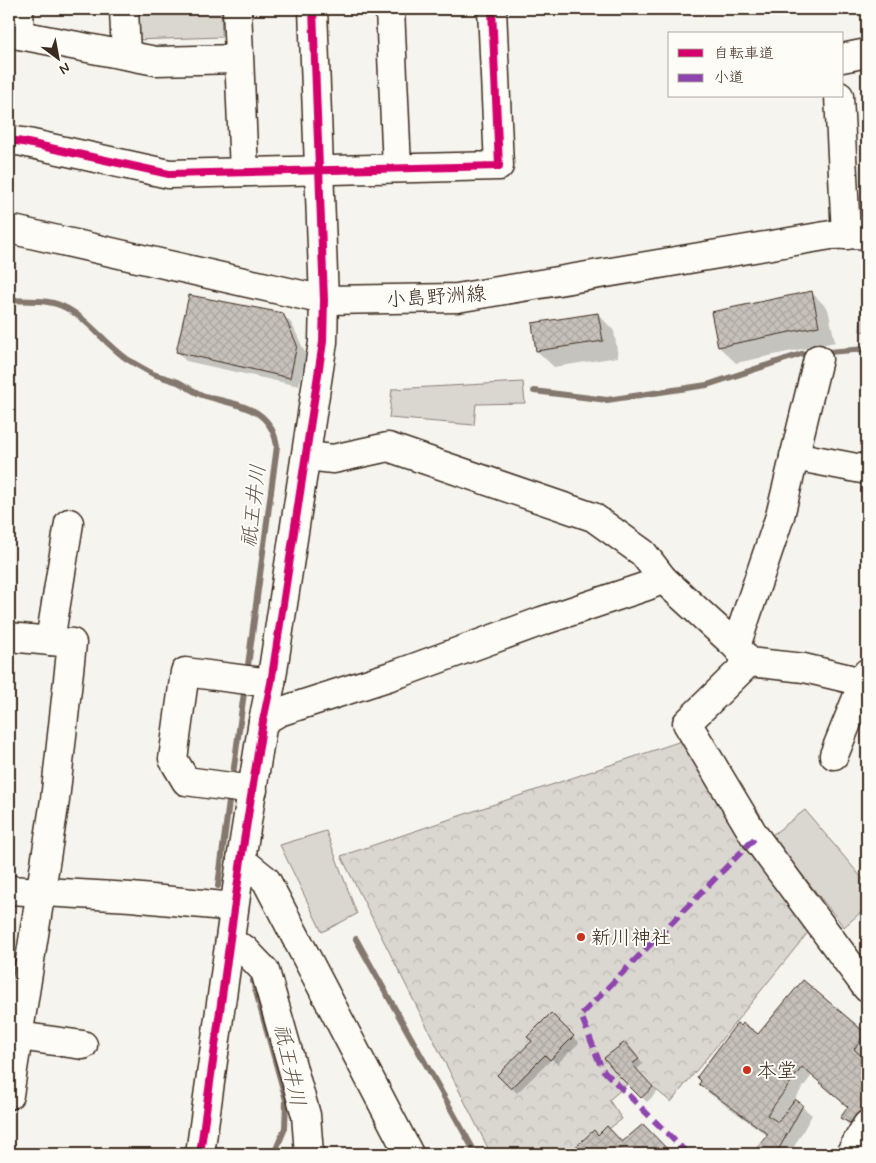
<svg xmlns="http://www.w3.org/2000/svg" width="876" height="1163" font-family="Mynerve,'Klee One',sans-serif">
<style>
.green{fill:#dad6d0;stroke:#8a8077}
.forest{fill:url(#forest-crowns);stroke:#8a8077}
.shadow{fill:#0003}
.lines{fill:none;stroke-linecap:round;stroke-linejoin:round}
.stream{stroke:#84786e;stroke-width:6}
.building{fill:url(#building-cross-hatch);stroke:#3b2a1e}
.minor-casing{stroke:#3b2a1e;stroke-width:31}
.major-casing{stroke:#3b2a1e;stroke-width:31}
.minor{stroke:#fdfcf7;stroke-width:28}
.major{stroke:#fdfcf7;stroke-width:28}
.quiet{stroke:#8e44ad;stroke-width:6;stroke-dasharray:12 6;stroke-linecap:butt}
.cycleway-casing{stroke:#fdfcf7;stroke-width:11}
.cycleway{stroke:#d6006c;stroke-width:8}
.poi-dot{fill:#c8321e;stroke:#fdfcf7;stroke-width:2}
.labels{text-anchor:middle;stroke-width:4;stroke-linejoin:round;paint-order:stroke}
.street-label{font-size:20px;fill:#3b2a1e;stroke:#fdfcf7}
.poi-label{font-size:20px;fill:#3b2a1e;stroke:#fdfcf7;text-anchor:start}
.water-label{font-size:21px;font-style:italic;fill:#65584d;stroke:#fdfcf7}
</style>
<defs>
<pattern id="forest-crowns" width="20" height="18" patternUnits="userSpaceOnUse" patternTransform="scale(1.25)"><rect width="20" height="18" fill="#dad6d0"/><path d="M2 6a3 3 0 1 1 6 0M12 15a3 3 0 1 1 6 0" fill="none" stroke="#bcb8b2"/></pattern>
<pattern id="building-cross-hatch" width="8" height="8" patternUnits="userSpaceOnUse" patternTransform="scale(1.25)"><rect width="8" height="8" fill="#c7c1bb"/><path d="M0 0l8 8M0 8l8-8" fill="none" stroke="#aca6a0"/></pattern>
</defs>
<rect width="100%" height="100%" fill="#f5f4ee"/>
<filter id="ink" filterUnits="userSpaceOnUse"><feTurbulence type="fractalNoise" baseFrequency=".02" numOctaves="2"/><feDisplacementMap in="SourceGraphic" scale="10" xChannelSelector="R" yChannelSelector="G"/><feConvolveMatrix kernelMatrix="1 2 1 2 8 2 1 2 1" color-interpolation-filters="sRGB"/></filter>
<g filter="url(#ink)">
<!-- green -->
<g class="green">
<polygon points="134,9 221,9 222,37 134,40"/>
<polygon points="865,257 867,257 867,332 860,331"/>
<polygon points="523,382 525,403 476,404 474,425 389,418 392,389"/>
<polygon points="805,810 867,884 867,907 844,927 771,836"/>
<polygon points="326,831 357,914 322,932 280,845"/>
</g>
<!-- forest -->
<polygon class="forest" points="696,736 759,812 810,930 671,1102 638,1075 609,1100 622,1119 575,1154 491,1154 341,856"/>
<!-- shadow -->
<g class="shadow">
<polygon points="811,292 828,309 835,342 736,363 719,347"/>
<polygon points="598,314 614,331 618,357 554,367 537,351 533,324"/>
<polygon points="283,315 292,324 306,355 299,386 186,361 177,352"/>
<polygon points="803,981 867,1036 867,1121 851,1127 842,1118 849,1108 812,1075 794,1100 812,1115 790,1154 758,1154 756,1152 768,1136 709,1093 700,1084 759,1036"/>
<polygon points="551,1015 579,1043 557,1064 552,1059 517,1093 499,1075 534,1041"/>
<polygon points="630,1048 643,1064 636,1070 657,1092 647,1102 619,1075"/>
<polygon points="648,1131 670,1154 570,1154 594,1132 599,1136 622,1144"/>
</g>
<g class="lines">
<!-- stream -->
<g class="stream">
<path d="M9,300C25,301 46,299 62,306C87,317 104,343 127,359C135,364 144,369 153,374C161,377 170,379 178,382C186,386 194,392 202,395C235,406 270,404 277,446L247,673"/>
<polyline points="534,391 607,400 707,385 801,354 867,349"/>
<polyline points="232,782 245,685"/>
<polyline points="218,886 230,794"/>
<polyline points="356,939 476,1154"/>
<polyline points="253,981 286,1100 285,1128 274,1154"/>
</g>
</g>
<!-- building -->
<g class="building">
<polygon points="812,291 819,326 718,347 711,312"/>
<polygon points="189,295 283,313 297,345 290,378 176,352"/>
<polygon points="598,313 603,341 536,351 532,323"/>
<polygon points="803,980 867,1034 854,1049 867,1061 867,1108 866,1110 859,1112 850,1123 840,1118 848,1107 802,1067 767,1115 778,1122 795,1099 803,1105 776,1154 752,1154 768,1134 699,1084 701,1081 697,1077 737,1023 741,1026 743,1023 758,1034"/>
<polygon points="551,1013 574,1036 550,1060 545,1055 511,1089 497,1075 532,1041 527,1037"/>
<polygon points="625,1042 639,1059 632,1064 653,1087 641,1098 618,1075 604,1058"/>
<polygon points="643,1124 672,1154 568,1154 594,1130 598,1135 607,1126 622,1142"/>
</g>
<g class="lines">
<defs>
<g id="minor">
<polyline points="19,9 20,35"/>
<polyline points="124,9 126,55"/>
<polyline points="237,9 244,172"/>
<polyline points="390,9 397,168"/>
<polyline points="9,33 156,61 238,59"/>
<polyline points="842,58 867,53"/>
<polyline points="839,96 846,235"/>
<polyline points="9,140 23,142 169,174 499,166 492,9"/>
<polyline points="307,456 333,459 388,447 593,517 643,553 663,579 736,646 749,662 804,668 867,683"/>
<polyline points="794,456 867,470"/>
<polyline points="9,637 72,643 55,800 9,1095"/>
<polyline points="50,641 69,523"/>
<polyline points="736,646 780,516 818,359"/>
<polyline points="749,662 687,723 754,835 867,988"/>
<polyline points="263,721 279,712 400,673 542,621 647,586 663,579"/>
<polyline points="834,755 867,673"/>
<polyline points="253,790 186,781 173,759 185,672 271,683"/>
<polyline points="241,860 266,880 409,1154"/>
<polyline points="9,890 131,897 234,907"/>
<polyline points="230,944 244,949 265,971 306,1115 309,1154"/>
<polyline points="18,1036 83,1045"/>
<polyline points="200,1154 241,860 263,721 271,683 323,342 324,300 313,9"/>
<polyline points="850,1154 867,1125"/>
</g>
<polyline id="major" points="9,229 324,300 457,298 831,235 867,234"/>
</defs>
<!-- minor casing -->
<use href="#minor" class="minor-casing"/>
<!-- major casing -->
<use href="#major" class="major-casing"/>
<!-- minor -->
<use href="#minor" class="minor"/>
<!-- major -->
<use href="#major" class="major"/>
<!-- quiet -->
<polyline class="quiet" points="688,1154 602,1069 581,1015 756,837"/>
<defs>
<g id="cycleway">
<polyline points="9,140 23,142 169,174 499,166 492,9"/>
<polyline points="200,1154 241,860 263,721 271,683 323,342 324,300 313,9"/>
</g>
</defs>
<!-- cycleway casing -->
<use href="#cycleway" class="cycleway-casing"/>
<!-- cycleway -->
<use href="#cycleway" class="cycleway"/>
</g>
</g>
<!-- markers -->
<g class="poi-dot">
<circle cx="581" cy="937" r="5"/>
<circle cx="747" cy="1070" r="5"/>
</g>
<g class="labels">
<!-- street labels -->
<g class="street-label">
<text transform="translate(436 296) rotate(-4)" y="7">小島野洲線</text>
</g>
<!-- poi labels -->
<g class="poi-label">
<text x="591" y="944">新川神社</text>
<text x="757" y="1077">本堂</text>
</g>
<!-- water labels -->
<g class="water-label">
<text transform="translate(253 506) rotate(-83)" y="7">祇王井川</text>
<text transform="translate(290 1065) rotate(78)" y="7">祇王井川</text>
</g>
</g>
<!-- margin -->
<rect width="876" height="1163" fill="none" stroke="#fdfcf7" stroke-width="30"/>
<rect x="15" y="15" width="846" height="1133" fill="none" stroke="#3b2a1e" stroke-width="2" filter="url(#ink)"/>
<!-- legend -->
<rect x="668" y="32" width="175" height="65" fill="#fdfcf7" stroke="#afa8a0"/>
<rect x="678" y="49" width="25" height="8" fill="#d6006c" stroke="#afa8a0"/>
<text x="714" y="58" font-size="15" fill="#3b2a1e">自転車道</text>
<rect x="678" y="74" width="25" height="8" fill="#8e44ad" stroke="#afa8a0"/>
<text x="714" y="82" font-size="15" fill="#3b2a1e">小道</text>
<!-- north arrow -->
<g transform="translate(58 58) rotate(148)" stroke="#fdfcf7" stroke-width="4" paint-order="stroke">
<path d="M0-4L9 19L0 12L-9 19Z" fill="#3b2a1e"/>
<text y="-8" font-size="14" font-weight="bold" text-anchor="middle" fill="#3b2a1e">N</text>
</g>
</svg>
